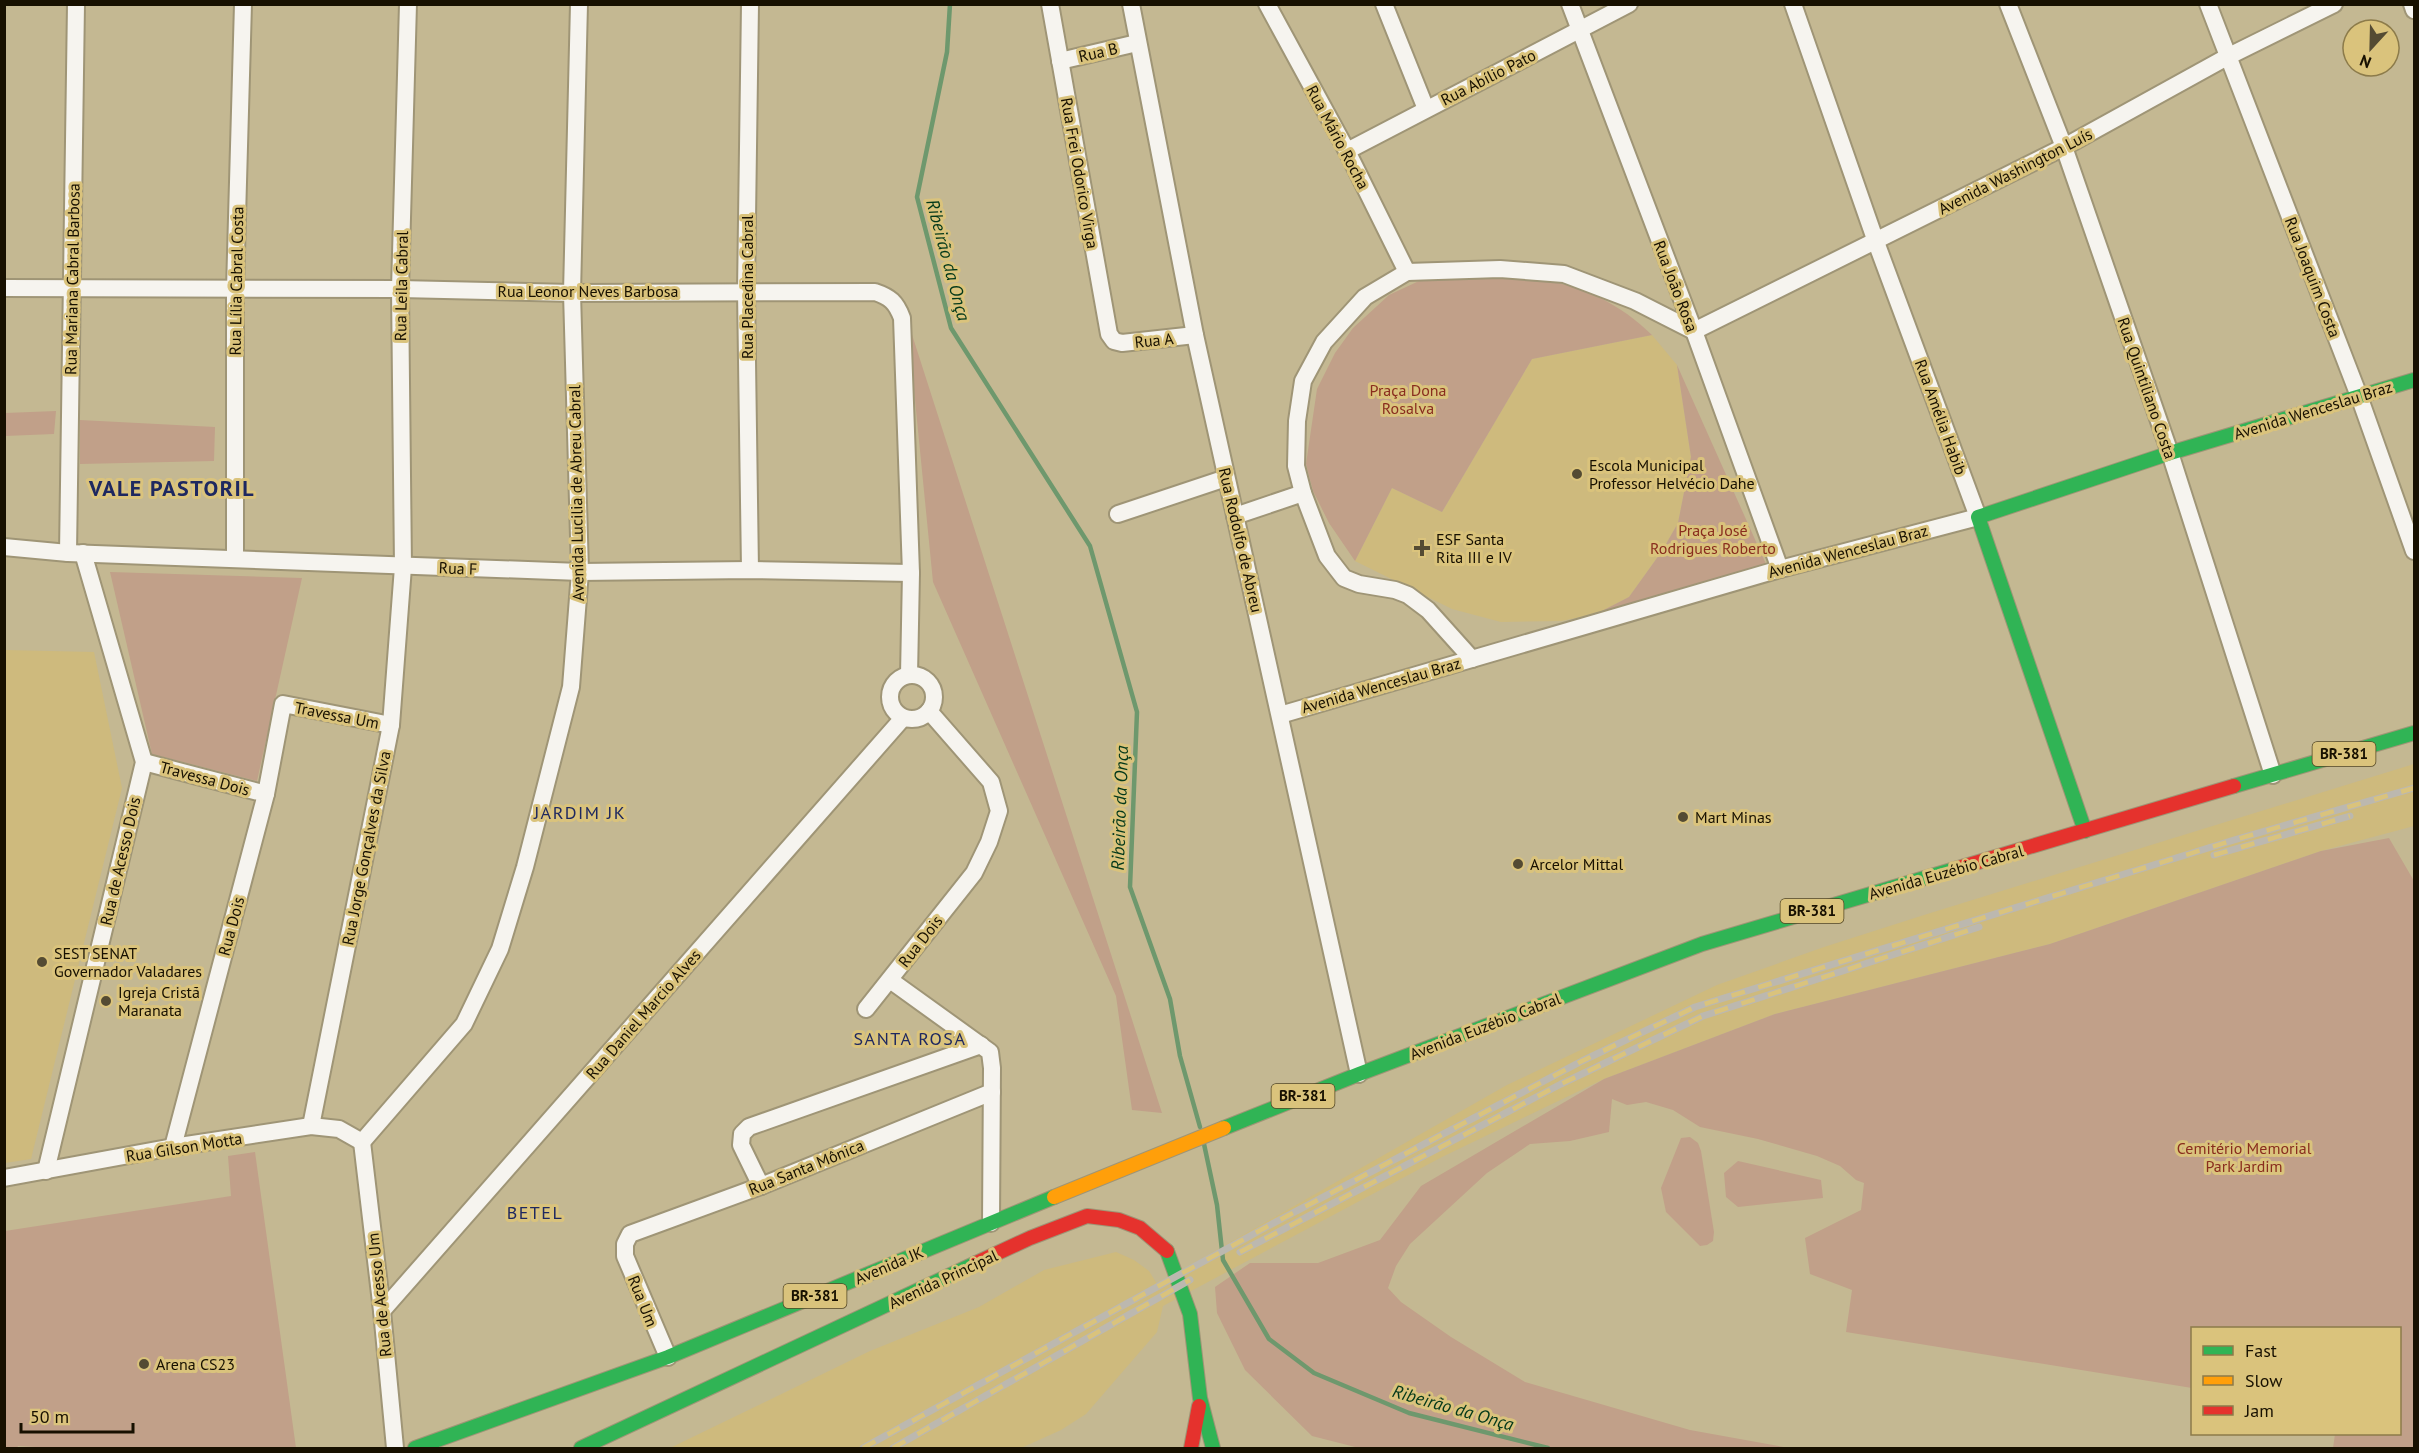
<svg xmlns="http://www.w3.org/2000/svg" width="2419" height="1453" font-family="'PT Sans',sans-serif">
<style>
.built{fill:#ceba7d}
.green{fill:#c1a089}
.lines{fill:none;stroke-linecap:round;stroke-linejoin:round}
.stream{stroke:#6e986d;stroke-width:4.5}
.street-casing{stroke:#9f9576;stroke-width:20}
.fast-casing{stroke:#9f9576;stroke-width:16}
.slow-casing{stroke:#9f9576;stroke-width:16}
.jam-casing{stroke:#9f9576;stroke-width:16}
.street{stroke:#f6f4ef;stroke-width:16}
.fast{stroke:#30b455;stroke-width:14}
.slow{stroke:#ff9f0a;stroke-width:14}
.jam{stroke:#e5322d;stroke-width:14}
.rail-casing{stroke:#bcb8af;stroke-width:7}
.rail{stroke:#dac37c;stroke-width:4.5;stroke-dasharray:14;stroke-linecap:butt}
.poi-dot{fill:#544b33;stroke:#dac37c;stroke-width:2}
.labels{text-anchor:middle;stroke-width:6;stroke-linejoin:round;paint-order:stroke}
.shield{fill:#dac37c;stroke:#524625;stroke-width:1.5}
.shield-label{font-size:15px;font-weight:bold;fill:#171000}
.street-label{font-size:16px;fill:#171000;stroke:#dac37c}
.park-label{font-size:16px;fill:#892d1e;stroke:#dac37c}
.poi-label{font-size:16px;fill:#171000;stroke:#dac37c;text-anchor:start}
.water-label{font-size:18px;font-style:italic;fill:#023819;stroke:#dac37c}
.neighbourhood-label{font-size:18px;letter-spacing:1.5px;fill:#1e2860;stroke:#dac37c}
.district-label{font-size:22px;font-weight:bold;letter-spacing:1.5px;fill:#1e2860;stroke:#dac37c}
</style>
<rect width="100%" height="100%" fill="#c4b892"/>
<!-- built -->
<g class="built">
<polygon points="1652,335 1677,365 1691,457 1678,523 1662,551 1629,597 1596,614 1561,621 1501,622 1452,609 1355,561 1392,488 1442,512 1532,359"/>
<polygon points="5,650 94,652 122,788 31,1159 5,1163"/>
<polygon points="2414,764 2414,826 2321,851 2050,944 1775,1014 1604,1079 1442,1157 1163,1306 1157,1332 1086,1414 1061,1430 1021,1448 670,1448 870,1351 979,1307 1044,1270 1116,1252 1134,1260 1149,1271 1157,1284 1507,1085 1717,985 1824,947 1924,915"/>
</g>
<!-- green -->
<g class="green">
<path d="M1468,279C1491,279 1515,278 1537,280C1580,283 1623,306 1652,335L1532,359L1442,512L1392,488L1355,561L1329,523L1313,491L1306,464L1317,389L1335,353L1353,328L1389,295L1419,281Z"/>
<polygon points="907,319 1162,1113 1132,1110 1116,996 933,582"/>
<polygon points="1677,365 1766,564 1596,614 1629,597 1662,551 1678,523 1691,457"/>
<polygon points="56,411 54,434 5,436 5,413"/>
<polygon points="80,420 215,427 214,461 80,464"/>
<polygon points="110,572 302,578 257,781 152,754"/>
<polygon points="2389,838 2414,881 2414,1448 2333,1448 2335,1434 2400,1434 2400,1328 2192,1328 2192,1388 1846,1332 1852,1290 1810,1274 1805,1238 1861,1210 1864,1183 1856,1180 1840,1166 1817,1156 1758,1139 1700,1127 1673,1110 1646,1102 1627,1105 1612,1099 1609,1132 1570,1141 1530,1144 1487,1173 1410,1244 1396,1266 1388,1288 1401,1302 1451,1337 1525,1382 1690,1430 1789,1448 1359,1448 1312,1436 1245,1370 1217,1313 1215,1287 1250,1263 1318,1263 1380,1240 1421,1186 1604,1079 1775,1014 2050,944 2321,851"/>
<polygon points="1690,1137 1698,1143 1701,1151 1714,1232 1713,1241 1707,1245 1700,1246 1666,1212 1661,1188 1681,1138"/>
<polygon points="255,1152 296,1448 53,1448 18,1446 17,1448 5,1448 5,1231 231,1196 228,1156"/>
<polygon points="1738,1161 1821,1180 1823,1198 1738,1207 1726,1197 1724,1173"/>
</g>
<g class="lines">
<!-- stream -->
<g class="stream">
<polyline points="950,4 947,52 917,197 951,328 1090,546 1137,712 1130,887 1170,999 1180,1056 1200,1127"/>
<polyline points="1204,1144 1217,1205 1223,1260 1269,1339 1314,1373 1409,1413 1548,1448"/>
</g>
<defs>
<g id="street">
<polyline points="1050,4 1109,334 1114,341 1122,343 1195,335"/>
<polyline points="1131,4 1195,335 1359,1074"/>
<polyline points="1267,4 1347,151 1407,272"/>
<polyline points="1384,4 1426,109"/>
<polyline points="1570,4 1694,331 1780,569"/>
<polyline points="2008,4 2064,147 2170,453 2273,775"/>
<polyline points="2208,4 2359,396 2414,551"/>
<polyline points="2412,4 2414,10"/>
<polyline points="1060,61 1137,43"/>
<polyline points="1347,151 1629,4"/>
<path d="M4,288L400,289L572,293L875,292C890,297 896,302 902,318L911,573L909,675"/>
<polyline points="1118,514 1226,478"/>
<polyline points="1235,516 1303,493"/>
<polyline points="4,547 68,553 580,572 750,570 911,573"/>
<polyline points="68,553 76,4"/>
<polyline points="235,558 235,289 243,4"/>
<polyline points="750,570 746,291 750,4"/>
<polyline points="1472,659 1428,610 1408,595 1395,590 1359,584 1344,578 1327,556 1303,493 1296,466 1297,421 1303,381 1324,342 1365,297 1407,272 1500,269 1564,274 1635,301 1694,331 2064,147 2227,57 2334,4"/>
<circle cx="912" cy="697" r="22"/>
<polyline points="1280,715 1780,569 1978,517 1876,242 1793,4"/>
<polyline points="144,762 266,794"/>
<polyline points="890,980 990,1052 992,1068 991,1223"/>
<polyline points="866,1009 974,873 989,842 999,811 991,782 929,711"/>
<polyline points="311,1126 391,725 403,567 400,289 408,4"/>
<polyline points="362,1142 464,1024 500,949 525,867 571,687 580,572 572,293 579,4"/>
<polyline points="362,1142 382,1311 395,1448"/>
<polyline points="173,1147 266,794 283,704 391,725"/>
<polyline points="46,1171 144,762 83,553"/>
<polyline points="4,1178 173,1147 311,1126 339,1129 362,1142"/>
<polyline points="761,1186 741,1145 742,1134 749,1127 981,1045"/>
<polyline points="382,1311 903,718"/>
<polyline points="668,1357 625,1256 625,1244 630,1234 761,1186 992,1092"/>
</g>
<g id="fast">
<polyline points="2234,786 2414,733"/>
<polyline points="2085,831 1978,517 2170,453 2414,380"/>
<polyline points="1224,1128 1359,1074 1702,944 1955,869"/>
<polyline points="1167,1251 1190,1314 1200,1398 1213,1448"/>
<polyline points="415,1448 668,1357 1054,1197"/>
<polyline points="581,1448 976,1263"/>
</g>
<polyline id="slow" points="1054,1197 1224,1128"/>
<g id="jam">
<polyline points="1955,869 2234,786"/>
<polyline points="976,1263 1030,1238 1087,1216 1119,1220 1140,1228 1167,1251"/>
<polyline points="1191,1448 1199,1406"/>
</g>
</defs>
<!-- street casing -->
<use href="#street" class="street-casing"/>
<!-- fast casing -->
<use href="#fast" class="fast-casing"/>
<!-- slow casing -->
<use href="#slow" class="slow-casing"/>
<!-- jam casing -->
<use href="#jam" class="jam-casing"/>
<!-- street -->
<use href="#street" class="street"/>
<!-- fast -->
<use href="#fast" class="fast"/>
<!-- slow -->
<use href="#slow" class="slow"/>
<!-- jam -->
<use href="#jam" class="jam"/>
<defs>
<g id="rail">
<polyline points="2214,855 2350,816"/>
<polyline points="1240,1252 1561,1084 1703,1016 1979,927"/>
<polyline points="863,1448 1270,1225 1582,1061 1695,1007 2234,840 2414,788"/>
<polyline points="893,1448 1190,1280"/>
</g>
</defs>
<!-- rail casing -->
<use href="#rail" class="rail-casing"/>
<!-- rail -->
<use href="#rail" class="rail"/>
</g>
<!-- markers -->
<g class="poi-dot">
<circle cx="1577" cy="474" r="6"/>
<path d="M1419 539h6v6h6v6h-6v6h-6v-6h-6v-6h6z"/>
<circle cx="1683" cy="817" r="6"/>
<circle cx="1518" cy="864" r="6"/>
<circle cx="42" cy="962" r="6"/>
<circle cx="106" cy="1001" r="6"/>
<circle cx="144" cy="1364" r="6"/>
</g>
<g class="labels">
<!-- shield labels -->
<g class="shield">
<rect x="2312.5" y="742" width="63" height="24" rx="4.5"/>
<rect x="1780.5" y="899" width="63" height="24" rx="4.5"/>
<rect x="1271.5" y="1084" width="63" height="24" rx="4.5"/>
<rect x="783.5" y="1284" width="63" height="24" rx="4.5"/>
</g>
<g class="shield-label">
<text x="2344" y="759">BR-381</text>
<text x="1812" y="916">BR-381</text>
<text x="1303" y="1101">BR-381</text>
<text x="815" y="1301">BR-381</text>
</g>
<!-- street labels -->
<g class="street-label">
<text transform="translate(1098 52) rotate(-13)" y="6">Rua B</text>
<text transform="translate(1488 77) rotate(-27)" y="6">Rua Abílio Pato</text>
<text transform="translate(1338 137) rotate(62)" y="6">Rua Mário Rocha</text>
<text transform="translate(2015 171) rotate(-27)" y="6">Avenida Washington Luís</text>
<text transform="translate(1080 173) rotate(80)" y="6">Rua Frei Odorico Virga</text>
<text transform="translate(2313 277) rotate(69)" y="6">Rua Joaquim Costa</text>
<text transform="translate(72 279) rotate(-89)" y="6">Rua Mariana Cabral Barbosa</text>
<text transform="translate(236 281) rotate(-89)" y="6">Rua Lília Cabral Costa</text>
<text transform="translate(401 286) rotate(-89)" y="6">Rua Leila Cabral</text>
<text transform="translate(1676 286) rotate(69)" y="6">Rua João Rosa</text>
<text transform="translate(747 287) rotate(-90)" y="6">Rua Placedina Cabral</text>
<text x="588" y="297">Rua Leonor Neves Barbosa</text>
<text transform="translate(1154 340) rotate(-6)" y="6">Rua A</text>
<text transform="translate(2147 388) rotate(71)" y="6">Rua Quintiliano Costa</text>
<text transform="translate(2313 410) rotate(-17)" y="6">Avenida Wenceslau Braz</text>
<text transform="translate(1941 417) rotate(70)" y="6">Rua Amélia Habib</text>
<text transform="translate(576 493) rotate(-91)" y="6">Avenida Lucilia de Abreu Cabral</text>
<text transform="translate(1241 540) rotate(77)" y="6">Rua Rodolfo de Abreu</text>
<text transform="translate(1848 551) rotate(-15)" y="6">Avenida Wenceslau Braz</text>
<text transform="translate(458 568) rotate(2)" y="6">Rua F</text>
<text transform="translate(1381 685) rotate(-16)" y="6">Avenida Wenceslau Braz</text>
<text transform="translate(337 715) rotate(11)" y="6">Travessa Um</text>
<text transform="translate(205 778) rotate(15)" y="6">Travessa Dois</text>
<text transform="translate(366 848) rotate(-79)" y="6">Rua Jorge Gonçalves da Silva</text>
<text transform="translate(120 861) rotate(-77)" y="6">Rua de Acesso Dois</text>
<text transform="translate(1946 872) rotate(-16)" y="6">Avenida Euzébio Cabral</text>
<text transform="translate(231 926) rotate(-75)" y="6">Rua Dois</text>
<text transform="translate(920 941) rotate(-52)" y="6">Rua Dois</text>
<text transform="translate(643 1014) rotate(-49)" y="6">Rua Daniel Marcio Alves</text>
<text transform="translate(1485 1026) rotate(-21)" y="6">Avenida Euzébio Cabral</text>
<text transform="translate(184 1147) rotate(-9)" y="6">Rua Gilson Motta</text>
<text transform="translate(806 1167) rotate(-22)" y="6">Rua Santa Mônica</text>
<text transform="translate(889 1265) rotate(-23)" y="6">Avenida JK</text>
<text transform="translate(943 1279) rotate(-25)" y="6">Avenida Principal</text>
<text transform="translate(379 1295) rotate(-96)" y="6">Rua de Acesso Um</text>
<text transform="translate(643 1301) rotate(68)" y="6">Rua Um</text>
</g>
<!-- park labels -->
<g class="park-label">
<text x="1408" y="396">Praça Dona<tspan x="1408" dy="18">Rosalva</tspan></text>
<text x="1713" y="536">Praça José<tspan x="1713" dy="18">Rodrigues Roberto</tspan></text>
<text x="2244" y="1154">Cemitério Memorial<tspan x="2244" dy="18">Park Jardim</tspan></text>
</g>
<!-- poi labels -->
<g class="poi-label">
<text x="1589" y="471">Escola Municipal<tspan x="1589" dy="18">Professor Helvécio Dahe</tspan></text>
<text x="1436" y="545">ESF Santa<tspan x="1436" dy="18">Rita III e IV</tspan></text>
<text x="1695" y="823">Mart Minas</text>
<text x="1530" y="870">Arcelor Mittal</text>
<text x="54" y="959">SEST SENAT<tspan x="54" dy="18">Governador Valadares</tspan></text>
<text x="118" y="998">Igreja Cristã<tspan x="118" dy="18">Maranata</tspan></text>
<text x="156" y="1370">Arena CS23</text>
</g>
<!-- water labels -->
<g class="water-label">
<text transform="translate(948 260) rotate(75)" y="6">Ribeirão da Onça</text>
<text transform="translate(1120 808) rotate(-88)" y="6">Ribeirão da Onça</text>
<text transform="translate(1453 1408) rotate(16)" y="6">Ribeirão da Onça</text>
</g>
<!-- neighbourhood labels -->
<g class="neighbourhood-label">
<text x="580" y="819">JARDIM JK</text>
<text x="910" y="1045">SANTA ROSA</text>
<text x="535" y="1219">BETEL</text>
</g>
<!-- district labels -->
<g class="district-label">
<text x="172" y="496">VALE PASTORIL</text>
</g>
</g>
<!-- border -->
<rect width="2419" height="1453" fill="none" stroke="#171000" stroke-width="12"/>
<!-- legend -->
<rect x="2191" y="1327" width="210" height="108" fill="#dac37c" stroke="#8c7b4a" stroke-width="1.5"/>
<rect x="2203" y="1346" width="30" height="9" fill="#30b455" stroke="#8c7b4a" stroke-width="1.5"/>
<text x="2245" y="1357" font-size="18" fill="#171000">Fast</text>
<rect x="2203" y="1376" width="30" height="9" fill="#ff9f0a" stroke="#8c7b4a" stroke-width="1.5"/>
<text x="2245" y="1387" font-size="18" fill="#171000">Slow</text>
<rect x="2203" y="1406" width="30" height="9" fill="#e5322d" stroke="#8c7b4a" stroke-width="1.5"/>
<text x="2245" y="1417" font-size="18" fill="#171000">Jam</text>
<!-- north arrow -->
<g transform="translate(2371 48) rotate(202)"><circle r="28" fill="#dac37c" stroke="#8c7b4a" stroke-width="1.5"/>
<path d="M0-4.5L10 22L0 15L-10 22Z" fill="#544b33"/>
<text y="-9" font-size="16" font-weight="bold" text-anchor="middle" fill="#171000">N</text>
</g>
<!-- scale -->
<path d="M21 1423v9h112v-9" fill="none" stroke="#171000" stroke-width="3"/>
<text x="30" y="1423" font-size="18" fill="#171000" stroke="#dac37c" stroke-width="4.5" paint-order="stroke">50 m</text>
</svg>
